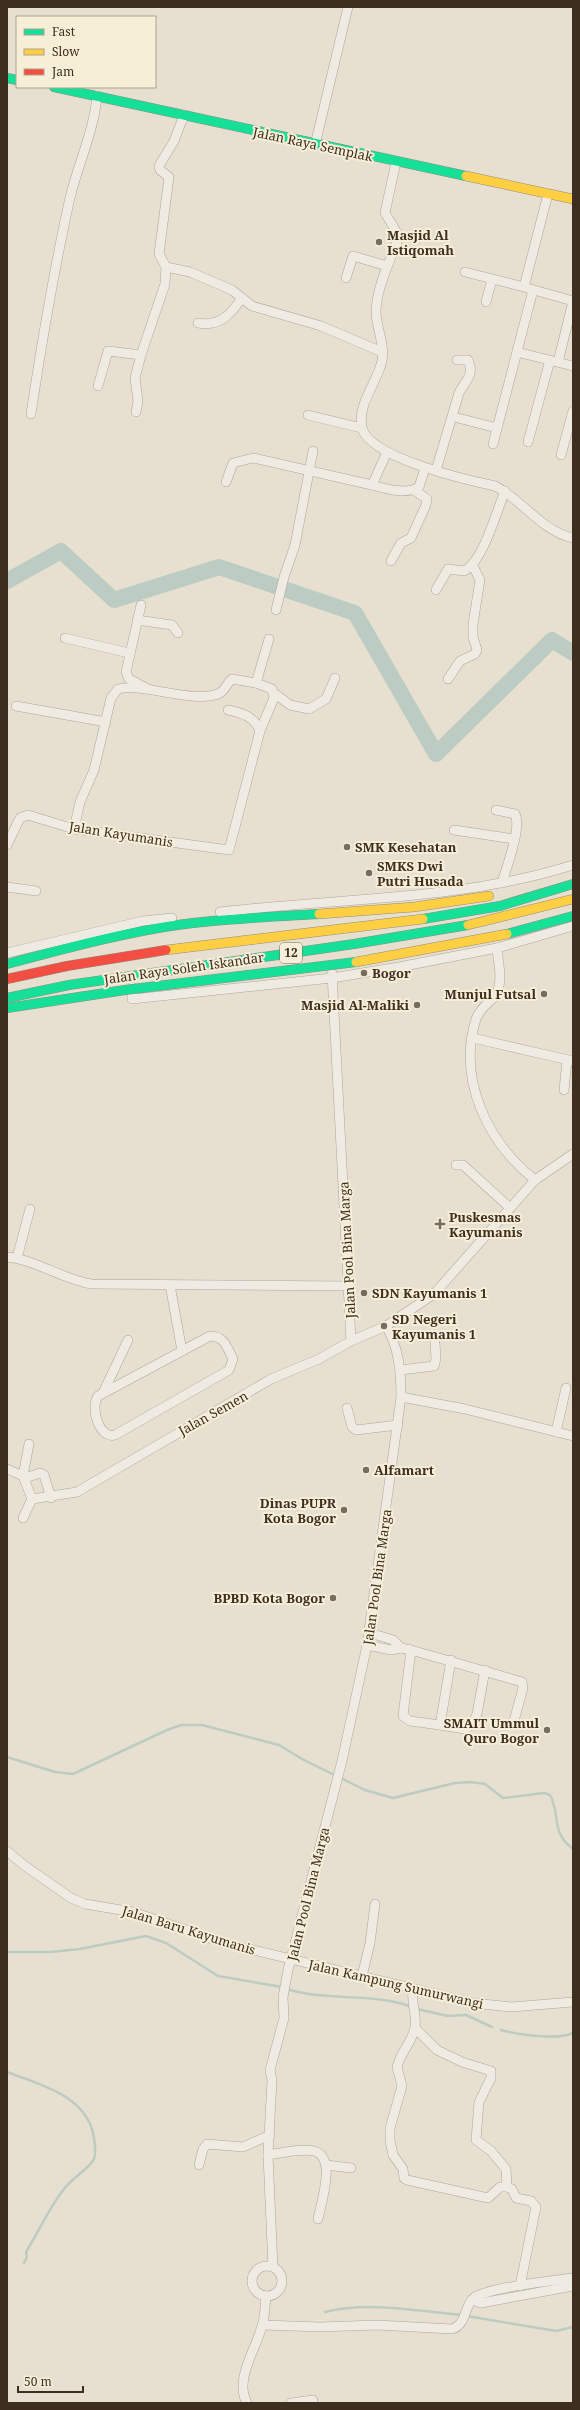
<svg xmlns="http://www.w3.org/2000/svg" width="580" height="2410" font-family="'Noto Serif',serif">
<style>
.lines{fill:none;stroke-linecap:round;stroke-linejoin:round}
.stream{stroke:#bcccc2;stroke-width:2.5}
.river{stroke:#bcccc2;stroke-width:16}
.street-casing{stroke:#ada599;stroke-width:10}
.fast-casing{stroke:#928b80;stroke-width:10}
.slow-casing{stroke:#928b80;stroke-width:10}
.jam-casing{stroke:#928b80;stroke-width:10}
.street{stroke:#efebe3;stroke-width:9}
.fast{stroke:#16e098;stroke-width:9}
.slow{stroke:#ffcf43;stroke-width:9}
.jam{stroke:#f24e42;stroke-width:9}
.fast-bridge-casing{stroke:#928b80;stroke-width:10;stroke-linecap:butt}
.slow-bridge-casing{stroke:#928b80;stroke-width:10;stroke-linecap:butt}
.fast-bridge{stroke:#16e098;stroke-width:9}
.slow-bridge{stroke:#ffcf43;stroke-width:9}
.poi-dot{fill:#786c5e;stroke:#f7eed8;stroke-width:1.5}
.labels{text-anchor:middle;stroke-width:4;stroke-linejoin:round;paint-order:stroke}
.shield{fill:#f7eed8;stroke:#756857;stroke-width:1}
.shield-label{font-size:12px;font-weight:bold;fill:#3d2e20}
.street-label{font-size:13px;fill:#3d2e20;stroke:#f7eed8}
.poi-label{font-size:13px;font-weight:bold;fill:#3d2e20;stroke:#f7eed8;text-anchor:start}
</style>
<rect width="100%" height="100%" fill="#e7e0d1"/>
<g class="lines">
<!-- stream -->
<g class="stream">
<path d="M7,1757L55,1772L73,1774L167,1730L181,1725H202L279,1745L302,1759L365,1790L393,1798L455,1783L471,1782L485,1784L503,1798L544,1793L550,1795C561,1815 550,1832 573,1849"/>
<polyline points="7,1952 51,1952 80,1949 146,1936 166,1943 218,1976 282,1987"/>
<path d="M287,1989C328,2002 372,1992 412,2007"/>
<polyline points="417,2009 448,2016 466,2015 492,2027"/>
<path d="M501,2030C518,2035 558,2040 573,2033"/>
<path d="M7,2072C41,2085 88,2096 94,2138C95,2144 96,2153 94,2159C90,2168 71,2179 64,2189C49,2208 39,2231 26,2252L27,2257L24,2263"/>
<path d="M325,2312C369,2301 418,2311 462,2315"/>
<polyline points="467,2316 556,2331 573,2327"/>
</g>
<!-- river -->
<polyline class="river" points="7,581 61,551 114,600 219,567 355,613 436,754 552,640 573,653"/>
<defs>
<g id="street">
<polyline points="315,145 348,7"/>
<path d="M396,162L385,213L399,236C391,260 377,285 376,311C376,328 385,343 382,361C377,383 357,404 362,428C370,458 467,480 495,486C521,499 543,532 573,538"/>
<polyline points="166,267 190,272 232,290 252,306 321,326 382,352"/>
<polyline points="465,272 524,287 548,194"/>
<polyline points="346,278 353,256 387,266"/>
<polyline points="527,288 573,301"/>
<polyline points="486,302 492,279"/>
<path d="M198,323C220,327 231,314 242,298"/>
<polyline points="517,352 573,366"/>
<polyline points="558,362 573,301"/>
<polyline points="98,386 108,351 141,355"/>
<polyline points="136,412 138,401 135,378 141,355 165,284 166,267 159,254 169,177 160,170 159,166 174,141 184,115"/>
<path d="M31,414C42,341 54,269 70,198C78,164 94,131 97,96"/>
<polyline points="308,415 362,428"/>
<polyline points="458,418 497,428"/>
<polyline points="528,442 550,360"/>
<polyline points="493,444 533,290"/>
<polyline points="561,455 573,411"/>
<path d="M436,470L459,393C465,381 475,375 468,360H457"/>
<polyline points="226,482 233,463 253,458 372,485 387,452"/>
<path d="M372,485C386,489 406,495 419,487L425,468"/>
<polyline points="391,561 401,543 411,538 426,505 427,499 414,490"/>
<path d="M436,590L448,569L464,571C483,562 497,510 505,491"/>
<polyline points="141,605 126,672 129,679 146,688"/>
<polyline points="276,610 284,577 295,545 313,451"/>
<polyline points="137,620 172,625 178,633"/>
<polyline points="65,638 129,653"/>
<polyline points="448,679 460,661 475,654 477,650 473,637 473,624 480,580 472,564"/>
<polyline points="256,683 269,639"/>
<polyline points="274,693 290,705 309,709 326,699 335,678"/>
<polyline points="16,706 106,722"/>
<path d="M228,710C242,713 254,716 260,731"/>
<path d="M496,810L515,814C522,828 506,868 502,883"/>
<polyline points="454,830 514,839"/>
<path d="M7,845L20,818L28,815L74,829L229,850L260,731L274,698L272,689L256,683L232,679C227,683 225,690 220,693C197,705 140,682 118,689L111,698L94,770L80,802L74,829"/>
<polyline points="7,887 36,891"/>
<path d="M220,912C338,898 459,901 573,865"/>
<path d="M497,948C498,962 504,983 495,996C488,1004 480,1008 476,1019C457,1080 488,1143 535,1180"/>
<polyline points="7,953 143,921 172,918"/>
<polyline points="332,973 351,1341"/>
<polyline points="132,987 132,999 332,978 399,967 497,948 573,926"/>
<polyline points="473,1038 573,1061"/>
<polyline points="564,1090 567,1060"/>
<polyline points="456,1165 463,1165 509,1207"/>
<path d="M7,1257C37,1260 61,1279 91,1284L349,1286"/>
<polyline points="17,1258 30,1209"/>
<polyline points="170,1285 182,1351"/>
<polyline points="386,1326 434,1294 535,1180 573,1154"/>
<path d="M210,1336C225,1336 227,1348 233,1359L229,1370L115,1435C99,1439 90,1408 98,1396Z"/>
<polyline points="400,1370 434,1366 436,1359 435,1343"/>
<polyline points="103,1393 128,1340"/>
<polyline points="401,1397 465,1409 573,1436"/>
<polyline points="347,1408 352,1427 356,1430 398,1425"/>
<polyline points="556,1432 566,1388"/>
<path d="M7,1469L23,1476L32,1499L77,1492L271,1379L319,1359L351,1341L386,1326C399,1347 401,1373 401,1397L367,1645L342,1761L288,1970L283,1997L284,2018L270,2070L272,2080L268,2155L273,2267"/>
<polyline points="23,1476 29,1444"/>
<polyline points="25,1478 40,1473 44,1475 51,1498"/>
<polyline points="23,1518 32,1499"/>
<polyline points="370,1633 393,1640 401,1648"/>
<polyline points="367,1645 391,1650 401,1648 411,1650 522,1682 523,1688 514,1721"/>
<polyline points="411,1650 403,1716 410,1721 440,1725"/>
<polyline points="451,1660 440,1725 465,1729 472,1725 477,1714 485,1670"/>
<polyline points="7,1851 25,1866 71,1898 85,1904 133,1912 224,1943 473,2003 511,2007 573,2002"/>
<polyline points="362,1976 370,1943 375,1904"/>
<path d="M413,1990C411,2003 417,2014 415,2027C413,2041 400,2053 397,2067L402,2086L390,2128V2141L393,2155L403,2169L404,2178L407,2180L488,2198L500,2187H507"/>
<polyline points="415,2028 437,2050 462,2062 491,2071 491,2078 479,2102 476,2140 491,2151 506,2169 507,2187 512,2189 516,2198 531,2201 536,2207 520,2286"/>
<path d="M268,2155C282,2153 300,2148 314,2151C337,2157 321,2203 318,2219"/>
<polyline points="199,2165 203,2149 207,2144 243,2147 270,2135"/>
<polyline points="326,2165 351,2168"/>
<circle cx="267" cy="2281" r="15"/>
<polyline points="472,2300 481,2303 573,2286"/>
<path d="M263,2325L320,2327L377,2325L452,2329C467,2325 464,2304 475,2297C492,2287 551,2281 573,2278"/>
<path d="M247,2403C234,2380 256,2349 262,2326C265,2317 265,2306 266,2296"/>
<polyline points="291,2403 313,2400"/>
</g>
<g id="fast">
<polyline points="7,78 17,80"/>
<polyline points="54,87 466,176"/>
<polyline points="423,919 500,906 573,884"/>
<polyline points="507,934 573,916"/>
<path d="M7,964C59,950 111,936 164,927C216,919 268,917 319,914"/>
<polyline points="7,998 69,985 354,944 468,925"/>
</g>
<g id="slow">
<polyline points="466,176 573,199"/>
<polyline points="319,914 414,907 489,896"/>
<polyline points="468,925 573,899"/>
<polyline points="166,950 423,919"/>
</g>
<polyline id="jam" points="7,979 67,966 166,950"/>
</defs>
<!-- street casing -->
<use href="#street" class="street-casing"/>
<!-- fast casing -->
<use href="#fast" class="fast-casing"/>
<!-- slow casing -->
<use href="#slow" class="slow-casing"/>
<!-- jam casing -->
<use href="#jam" class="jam-casing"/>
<!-- street -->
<use href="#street" class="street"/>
<!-- fast -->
<use href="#fast" class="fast"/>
<!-- slow -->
<use href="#slow" class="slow"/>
<!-- jam -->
<use href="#jam" class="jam"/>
<defs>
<polyline id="fast-bridge" points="7,1008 125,990 356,962"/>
<polyline id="slow-bridge" points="356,962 507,934"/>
</defs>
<!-- fast-bridge casing -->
<use href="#fast-bridge" class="fast-bridge-casing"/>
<!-- slow-bridge casing -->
<use href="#slow-bridge" class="slow-bridge-casing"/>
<!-- fast-bridge -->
<use href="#fast-bridge" class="fast-bridge"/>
<!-- slow-bridge -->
<use href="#slow-bridge" class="slow-bridge"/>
</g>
<!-- markers -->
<g class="poi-dot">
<circle cx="379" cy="242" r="4"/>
<circle cx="347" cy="847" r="4"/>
<circle cx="369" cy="873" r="4"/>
<circle cx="364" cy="973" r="4"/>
<circle cx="544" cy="994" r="4"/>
<circle cx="417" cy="1005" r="4"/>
<path d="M438 1218h4v4h4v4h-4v4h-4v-4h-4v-4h4z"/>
<circle cx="364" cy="1293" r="4"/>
<circle cx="384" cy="1326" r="4"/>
<circle cx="366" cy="1470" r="4"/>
<circle cx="344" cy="1510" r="4"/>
<circle cx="333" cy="1598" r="4"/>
<circle cx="547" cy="1730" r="4"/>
</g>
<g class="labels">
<!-- shield labels -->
<rect class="shield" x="280" y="943" width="22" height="20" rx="3"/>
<g class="shield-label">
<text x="291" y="957">12</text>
</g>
<!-- street labels -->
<g class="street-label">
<text transform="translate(313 144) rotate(12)" y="5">Jalan Raya Semplak</text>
<text transform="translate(121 834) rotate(9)" y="5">Jalan Kayumanis</text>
<text transform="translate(184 968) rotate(-8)" y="5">Jalan Raya Soleh Iskandar</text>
<text transform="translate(347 1250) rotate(-93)" y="5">Jalan Pool Bina Marga</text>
<text transform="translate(213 1413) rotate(-29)" y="5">Jalan Semen</text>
<text transform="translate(377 1577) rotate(-82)" y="5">Jalan Pool Bina Marga</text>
<text transform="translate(308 1894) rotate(-76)" y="5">Jalan Pool Bina Marga</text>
<text transform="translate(189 1930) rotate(17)" y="5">Jalan Baru Kayumanis</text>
<text transform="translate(396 1984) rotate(13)" y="5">Jalan Kampung Sumurwangi</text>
</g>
<!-- poi labels -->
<g class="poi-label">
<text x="387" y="240">Masjid Al<tspan x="387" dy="15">Istiqomah</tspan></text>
<text x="355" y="852">SMK Kesehatan</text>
<text x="377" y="871">SMKS Dwi<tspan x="377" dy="15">Putri Husada</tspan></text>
<text x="372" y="978">Bogor</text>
<text x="536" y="999" text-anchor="end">Munjul Futsal</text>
<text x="409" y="1010" text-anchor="end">Masjid Al-Maliki</text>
<text x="449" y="1222">Puskesmas<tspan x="449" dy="15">Kayumanis</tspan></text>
<text x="372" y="1298">SDN Kayumanis 1</text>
<text x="392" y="1324">SD Negeri<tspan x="392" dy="15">Kayumanis 1</tspan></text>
<text x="374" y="1475">Alfamart</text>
<text x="336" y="1508" text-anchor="end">Dinas PUPR<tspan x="336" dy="15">Kota Bogor</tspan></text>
<text x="325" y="1603" text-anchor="end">BPBD Kota Bogor</text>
<text x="539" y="1728" text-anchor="end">SMAIT Ummul<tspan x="539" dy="15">Quro Bogor</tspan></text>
</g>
</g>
<!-- border -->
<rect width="580" height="2410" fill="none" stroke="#3d2e20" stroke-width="16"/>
<!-- legend -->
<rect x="16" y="16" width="140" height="72" fill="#f7eed8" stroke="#ada18e"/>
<rect x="24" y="29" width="20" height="6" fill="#16e098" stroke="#ada18e"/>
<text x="52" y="36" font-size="12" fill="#3d2e20">Fast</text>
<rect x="24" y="49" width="20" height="6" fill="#ffcf43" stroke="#ada18e"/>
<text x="52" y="56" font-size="12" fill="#3d2e20">Slow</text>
<rect x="24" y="69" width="20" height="6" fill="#f24e42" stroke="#ada18e"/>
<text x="52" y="76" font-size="12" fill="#3d2e20">Jam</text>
<!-- scale -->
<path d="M18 2386v6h65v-6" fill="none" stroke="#3d2e20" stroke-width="2"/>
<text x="24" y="2386" font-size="12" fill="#3d2e20" stroke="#f7eed8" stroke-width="3" paint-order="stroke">50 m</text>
</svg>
